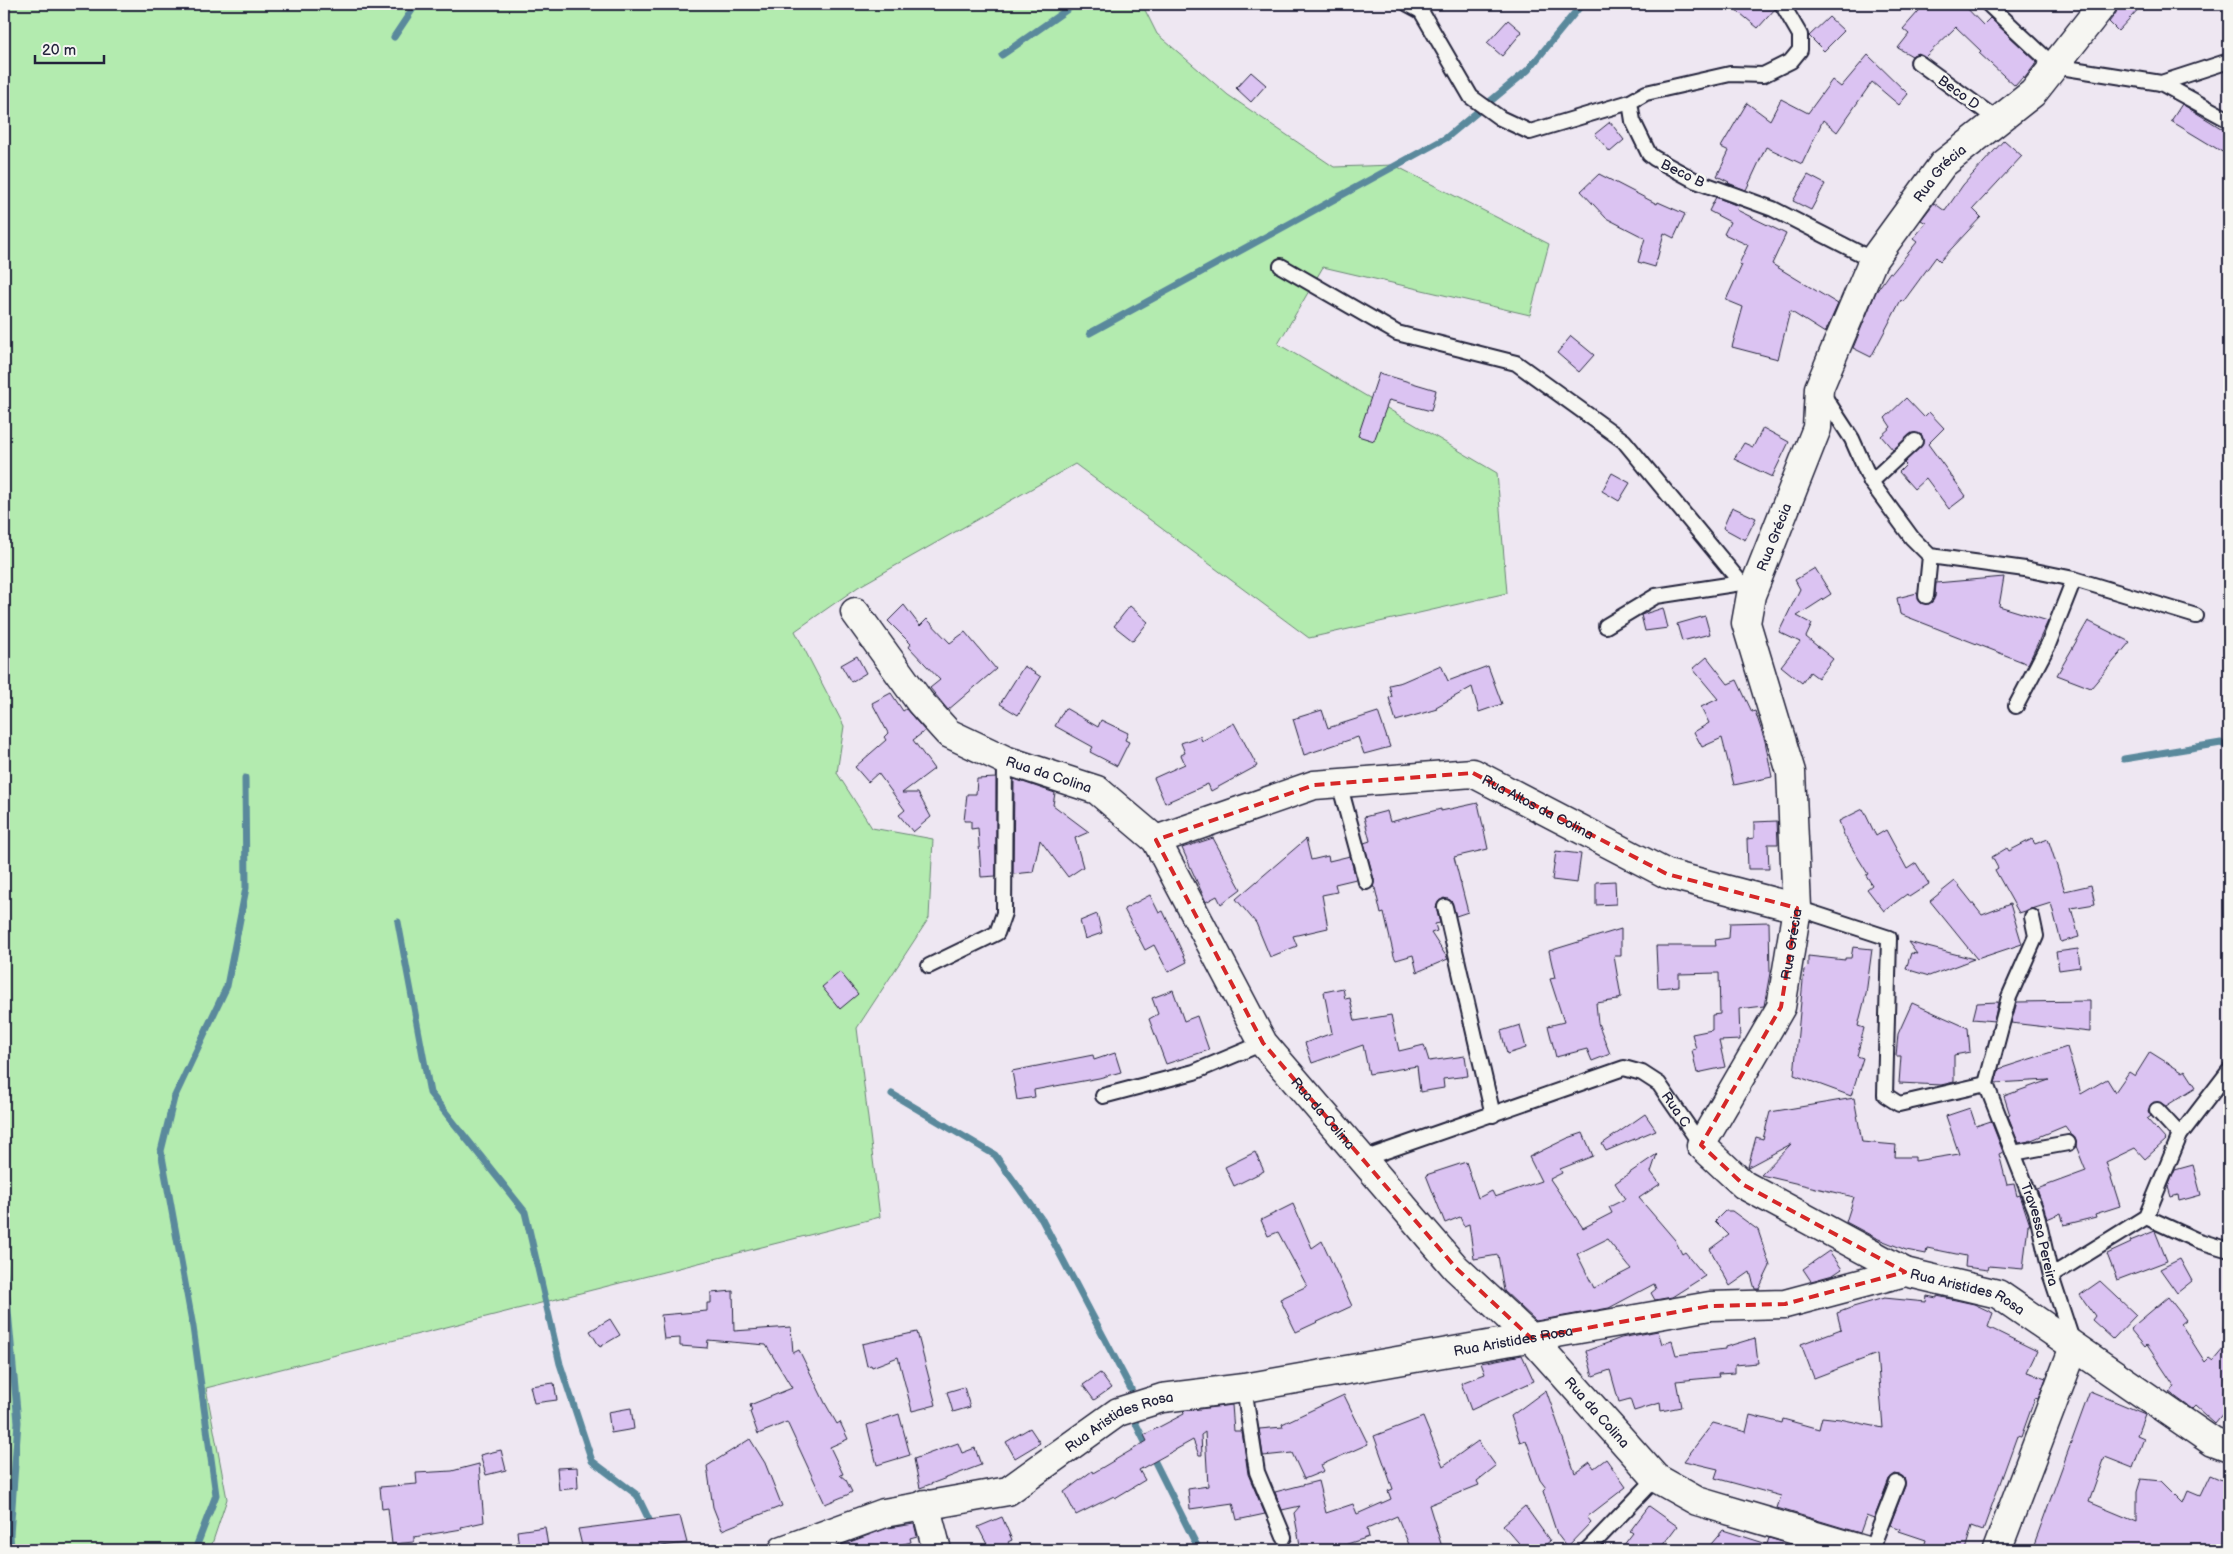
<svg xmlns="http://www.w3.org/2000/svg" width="2233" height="1554" font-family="'Balsamiq Sans',sans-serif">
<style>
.green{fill:#b3ebaf;stroke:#6a8675}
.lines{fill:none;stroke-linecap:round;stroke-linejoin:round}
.stream{stroke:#5a899c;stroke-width:7}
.building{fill:#dbc3f2;stroke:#22223b;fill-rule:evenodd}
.service-casing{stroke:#22223b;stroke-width:18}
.minor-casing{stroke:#22223b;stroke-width:31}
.service{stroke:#f6f6f2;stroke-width:14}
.minor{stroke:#f6f6f2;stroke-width:28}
.marked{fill:none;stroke:#d62828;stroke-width:4;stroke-dasharray:10 6;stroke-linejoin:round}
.labels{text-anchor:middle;stroke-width:5;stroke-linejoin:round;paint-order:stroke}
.street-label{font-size:14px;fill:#22223b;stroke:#f6f6f2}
</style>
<rect width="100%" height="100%" fill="#eee7f2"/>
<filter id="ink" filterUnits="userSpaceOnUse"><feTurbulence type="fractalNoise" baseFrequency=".02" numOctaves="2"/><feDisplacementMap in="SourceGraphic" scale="10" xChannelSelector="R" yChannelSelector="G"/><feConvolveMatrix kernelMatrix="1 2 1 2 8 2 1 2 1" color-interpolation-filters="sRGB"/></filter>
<g filter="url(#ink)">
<!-- green -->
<polygon class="green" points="4,4 1142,4 1157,34 1228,95 1334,167 1394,165 1549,244 1530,315 1323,267 1278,344 1497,473 1507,593 1309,638 1075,464 858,587 795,631 844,726 837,773 872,828 933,839 929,918 857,1028 880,1217 206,1388 227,1499 210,1550 4,1550"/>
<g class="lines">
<!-- stream -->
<g class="stream">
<polyline points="394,37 416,4"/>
<polyline points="1002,55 1075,4"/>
<polyline points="1090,333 1446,138 1528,70 1582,4"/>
<polyline points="2124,759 2221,743 2229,747"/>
<polyline points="398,922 430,1093 525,1212 560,1364 592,1461 637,1495 653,1528"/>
<polyline points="892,1094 995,1155 1042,1220 1131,1389"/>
<polyline points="4,1266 18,1422 10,1535 11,1550"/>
<polyline points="1133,1418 1199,1550"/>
<polyline points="657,1537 664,1550"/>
<polyline points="195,1550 216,1495 193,1327 161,1151 174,1098 227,986 246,888 245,778"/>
</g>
</g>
<!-- building -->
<g class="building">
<polygon points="1729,4 1773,4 1775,9 1758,28"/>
<polygon points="1925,4 1963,4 1983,25 1990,18 2037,62 2024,79 2023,77 2015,86 1979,53 1981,51 1956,27 1925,57 1918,53 1912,56 1898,48 1909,34 1903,29"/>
<polygon points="2118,4 2143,4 2118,31 2109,22 2116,13"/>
<polygon points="1829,17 1844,31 1824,51 1809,36"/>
<polygon points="1508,20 1522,32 1502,56 1487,43"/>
<polygon points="1868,55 1908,94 1899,105 1872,82 1837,132 1823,120 1802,164 1766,147 1746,190 1728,183 1729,182 1717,176 1729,151 1721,147 1747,103 1770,120 1781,99 1808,113 1832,80 1841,87"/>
<polygon points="1251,72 1266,85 1251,102 1236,88"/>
<polygon points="2182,104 2229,133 2229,156 2171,121"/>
<polygon points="1610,122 1624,140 1610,152 1595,134"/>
<polygon points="2004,140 2022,156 1973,209 1981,217 1940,261 1936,257 1903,302 1901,300 1871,357 1853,348 1876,292 1890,272 1892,273 1917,242 1913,239 1926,223 1921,220 1934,203 1945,211 1963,185"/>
<polygon points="1599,174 1657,204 1658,202 1685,214 1674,238 1664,233 1655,267 1638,262 1645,238 1606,218 1581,191"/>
<polygon points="1808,175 1825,184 1811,210 1793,201"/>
<polygon points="1716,197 1738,206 1737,210 1786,234 1772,264 1838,304 1825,333 1790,311 1778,359 1732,347 1743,307 1726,300 1742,265 1739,264 1748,245 1724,234 1730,222 1709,211"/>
<polygon points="1571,336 1594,355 1579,372 1557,353"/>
<polygon points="1379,373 1436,390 1431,411 1389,400 1374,441 1358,436"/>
<polygon points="1906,398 1924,417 1929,412 1944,428 1928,444 1966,496 1949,509 1926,478 1914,489 1899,472 1906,465 1904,463 1923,444 1922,435 1913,433 1893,450 1881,436 1891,427 1885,418"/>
<polygon points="1763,428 1789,442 1772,477 1734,459 1744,443 1753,447"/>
<polygon points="1612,473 1630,483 1619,501 1602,491"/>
<polygon points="1732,507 1756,518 1745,540 1723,528"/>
<polygon points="1815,568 1831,594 1797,616 1812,624 1806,637 1833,659 1818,678 1810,672 1802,683 1781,666 1800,642 1779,632 1800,589 1795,580"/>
<polygon points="2004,577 1999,606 2048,621 2028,664 1900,614 1897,598 1917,593 1921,603 1929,604 1935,597 1936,583"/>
<polygon points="904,605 920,626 927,619 950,643 965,632 996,669 948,710 930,688 940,680 909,647 911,644 888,621"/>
<polygon points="1130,606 1148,622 1133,641 1114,626"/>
<polygon points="1663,608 1668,628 1645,631 1641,615"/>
<polygon points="1705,616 1710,634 1682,641 1677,624"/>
<polygon points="2088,621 2130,642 2091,688 2057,675"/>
<polygon points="857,656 866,673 851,682 841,665"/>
<polygon points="1707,657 1728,684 1737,680 1752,712 1755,711 1765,741 1772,777 1734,785 1722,738 1702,747 1694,732 1709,723 1701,707 1718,699 1693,669"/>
<polygon points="1441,665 1448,681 1488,666 1502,704 1479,712 1472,687 1436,707 1437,709 1396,721 1389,698 1392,697 1389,685 1402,682"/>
<polygon points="1024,666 1041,677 1018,715 1000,704"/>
<polygon points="891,693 903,711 906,709 925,731 913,740 934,769 902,793 918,793 931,817 913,832 899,815 905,810 878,773 868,782 855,767 886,740 884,737 888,733 872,703"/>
<polygon points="1065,708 1098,727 1101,720 1128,733 1125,740 1129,742 1117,766 1090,752 1093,747 1055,726"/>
<polygon points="1322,710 1328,728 1378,712 1390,747 1364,754 1358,737 1304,755 1293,719"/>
<polygon points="1234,723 1257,766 1211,791 1208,784 1165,803 1154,778 1185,764 1181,755 1185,753 1181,743 1200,736 1202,741"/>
<polygon points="996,778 996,876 981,877 978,828 971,829 971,821 964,821 967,794 976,794 977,779"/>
<polygon points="1014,779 1055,793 1053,805 1089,832 1075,838 1083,867 1068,877 1040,840 1033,872 1013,874"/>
<polygon points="1478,803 1488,849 1454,857 1468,912 1456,916 1451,901 1444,898 1439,901 1436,908 1440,923 1435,924 1437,931 1431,933 1448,959 1417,972 1413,955 1396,960 1394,956 1384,913 1381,914 1375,888 1373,887 1374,880 1364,843 1370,841 1364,817 1387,811 1390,822 1441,809 1441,811"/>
<polygon points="1863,809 1876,836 1886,830 1907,869 1916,863 1929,884 1909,897 1907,894 1884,911 1867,889 1872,885 1866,875 1868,874 1844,835 1839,821"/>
<polygon points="1777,821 1778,844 1768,844 1769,869 1748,869 1747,839 1754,838 1754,822"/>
<polygon points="1213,838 1241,889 1221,904 1217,896 1206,902 1182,848"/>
<polygon points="1306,839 1311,860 1328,856 1329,861 1350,856 1356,879 1335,884 1337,892 1322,895 1328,928 1293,936 1297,946 1270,957 1256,923 1236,899"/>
<polygon points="2032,839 2035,844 2048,839 2065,891 2091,885 2095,904 2071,908 2079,937 2061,942 2051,903 2019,913 1995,870 1998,868 1992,857 2007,848 2009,851"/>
<polygon points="1556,851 1581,854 1577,883 1552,880"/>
<polygon points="1615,881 1616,904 1596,905 1596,882"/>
<polygon points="1955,881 1982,915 2010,904 2022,944 1977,959 1930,901"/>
<polygon points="1150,895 1159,913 1163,911 1187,962 1168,972 1154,945 1145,950 1124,909"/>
<polygon points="1097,914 1102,933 1085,939 1080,921"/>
<polygon points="1769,922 1770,973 1764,1006 1739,1009 1740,1040 1719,1041 1725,1067 1697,1073 1692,1050 1696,1049 1692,1034 1712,1030 1712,1015 1720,1014 1719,973 1679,974 1679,986 1658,988 1656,946 1716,946 1715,940 1729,938 1730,923"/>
<polygon points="1621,929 1621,956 1614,956 1621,997 1618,998 1618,1000 1596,1003 1598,1023 1610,1054 1592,1061 1587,1049 1556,1057 1548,1026 1564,1022 1550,979 1555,978 1549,951"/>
<polygon points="1908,942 1974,959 1929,976 1906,969 1911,953 1917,954"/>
<polygon points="1853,947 1872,949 1866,994 1858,1026 1864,1028 1857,1056 1863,1058 1851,1096 1794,1075 1804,970 1808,966 1808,956 1845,960 1845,958 1851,958"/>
<polygon points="2078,949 2080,967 2059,970 2056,952"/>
<polygon points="840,972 858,994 840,1009 822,987"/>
<polygon points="1343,988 1345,999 1350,998 1355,1021 1391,1015 1399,1051 1424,1045 1429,1061 1465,1056 1468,1076 1443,1079 1444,1088 1420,1092 1417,1066 1369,1074 1363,1045 1312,1063 1305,1043 1332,1033 1324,992"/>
<polygon points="1173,990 1184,1021 1197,1016 1209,1050 1166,1064 1149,1019 1158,1014 1152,998"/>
<polygon points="2090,1001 2090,1032 2011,1023 2017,1002"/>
<polygon points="1998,1002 1994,1021 1973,1019 1977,1003"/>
<polygon points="1912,1003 1968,1028 1970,1052 1954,1055 1954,1082 1941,1085 1899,1083 1901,1056 1896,1056 1898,1034"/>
<polygon points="1520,1025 1526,1048 1507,1054 1501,1031"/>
<polygon points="2067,1047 2081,1094 2107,1079 2115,1092 2129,1072 2135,1076 2150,1052 2182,1072 2185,1070 2196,1087 2166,1106 2159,1102 2151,1104 2148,1111 2151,1116 2147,1119 2166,1140 2145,1159 2135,1148 2106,1162 2120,1206 2095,1214 2096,1217 2064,1225 2061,1213 2047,1219 2037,1189 2086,1171 2076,1146 2076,1141 2065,1126 2029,1141 2019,1143 2008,1116 2010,1115 2004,1096 2049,1080 1995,1083 1999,1069"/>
<polygon points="1115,1053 1121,1072 1099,1078 1034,1090 1035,1097 1017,1100 1012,1071 1093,1055 1094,1060"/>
<polygon points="1854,1098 1862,1142 1896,1145 1895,1157 1915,1157 1915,1161 1959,1154 1946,1116 1970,1108 1976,1126 1991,1121 2003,1152 1999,1154 2007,1185 2014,1184 2017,1196 2020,1195 2030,1225 2028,1225 2023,1269 1989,1266 1988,1270 1965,1267 1966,1256 1927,1248 1926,1254 1906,1250 1876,1238 1846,1222 1854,1197 1761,1175 1791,1144 1748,1167 1756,1137 1763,1139 1770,1112"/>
<polygon points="1645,1114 1656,1130 1606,1151 1602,1144"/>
<path d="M1583,1133L1593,1156L1560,1169L1562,1173L1550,1179L1583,1228L1612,1213L1609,1207L1625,1199L1615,1183L1657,1154L1651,1172L1660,1184L1639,1198L1675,1240L1682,1254L1685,1252L1705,1276L1672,1297L1655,1300L1651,1293L1656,1289L1654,1284L1609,1308L1536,1321L1504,1291L1498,1255L1474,1259L1469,1224L1464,1226L1460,1217L1445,1223L1426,1175L1466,1162L1478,1198L1492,1191L1495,1197L1541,1181L1529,1157L1568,1138ZM1607,1239L1631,1269L1594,1288L1577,1254Z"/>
<polygon points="1255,1152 1264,1171 1234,1186 1225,1167"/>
<polygon points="2193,1165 2201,1195 2179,1201 2178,1195 2171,1197 2168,1187 2175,1170"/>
<polygon points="1293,1204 1312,1248 1322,1241 1352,1306 1296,1332 1280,1299 1307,1286 1278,1232 1268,1236 1261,1220"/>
<polygon points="1725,1211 1732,1211 1758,1230 1770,1266 1759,1289 1755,1289 1750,1272 1730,1286 1710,1249 1729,1235 1715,1221"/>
<polygon points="2155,1231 2167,1261 2117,1280 2107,1254 2131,1243 2130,1241"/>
<polygon points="1829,1251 1842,1269 1833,1275 1811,1281 1803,1269"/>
<polygon points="2180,1259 2192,1281 2177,1293 2160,1269"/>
<polygon points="2100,1281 2136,1315 2113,1339 2092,1320 2095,1316 2080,1295"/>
<polygon points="733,1291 734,1331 791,1327 793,1353 799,1350 825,1403 837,1424 840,1422 848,1439 830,1447 843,1474 840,1475 846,1480 852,1492 847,1495 825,1504 787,1422 758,1434 750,1412 752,1411 750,1405 792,1388 766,1345 708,1340 707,1348 680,1346 680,1338 664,1339 661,1315 707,1311 707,1303 711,1303 711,1293"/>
<polygon points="1927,1296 1937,1298 1937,1296 1974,1304 1993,1313 1988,1327 2037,1351 2027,1372 2046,1378 2038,1399 2035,1398 2021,1437 2017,1436 1983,1530 1972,1526 1965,1550 1923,1550 1926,1540 1899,1531 1900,1529 1890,1525 1905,1486 1904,1478 1900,1475 1895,1474 1889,1479 1874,1519 1866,1516 1860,1533 1777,1508 1781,1496 1715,1478 1718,1469 1684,1461 1713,1423 1746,1432 1750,1415 1782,1423 1783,1419 1819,1429 1822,1417 1840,1419 1883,1428 1877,1354 1814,1378 1801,1344 1841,1329 1837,1313 1853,1307 1884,1298 1926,1302"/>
<polygon points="2168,1297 2186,1320 2181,1324 2205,1362 2209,1358 2213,1361 2229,1342 2229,1407 2215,1424 2195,1406 2192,1409 2169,1392 2175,1387 2147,1345 2145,1347 2130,1329"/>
<polygon points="610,1319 620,1335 600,1347 590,1331"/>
<polygon points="1658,1331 1662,1344 1672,1341 1676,1355 1725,1349 1725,1347 1755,1338 1758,1363 1735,1365 1735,1373 1718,1374 1719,1377 1676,1381 1681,1407 1661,1411 1660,1403 1634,1411 1630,1399 1619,1402 1610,1370 1593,1376 1586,1351 1621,1338"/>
<polygon points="917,1332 936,1405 912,1411 898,1357 872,1367 871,1365 867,1366 862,1344"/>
<polygon points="1522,1355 1534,1381 1471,1410 1461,1383 1485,1374 1481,1363"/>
<polygon points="1100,1373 1111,1388 1094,1400 1083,1385"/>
<polygon points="554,1383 557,1400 534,1403 530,1386"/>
<polygon points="964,1387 970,1407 953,1412 947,1392"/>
<polygon points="1546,1390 1575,1473 1590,1462 1594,1468 1606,1459 1626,1487 1587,1517 1591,1522 1567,1547 1557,1534 1543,1491 1546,1488 1540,1480 1526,1440 1520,1442 1511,1416"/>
<polygon points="2090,1391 2145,1414 2137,1435 2144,1438 2133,1468 2105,1457 2089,1502 2137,1522 2137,1492 2141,1479 2161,1481 2183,1503 2188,1491 2200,1496 2210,1475 2229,1483 2229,1550 2032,1550"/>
<polygon points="1344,1395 1368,1444 1321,1465 1324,1471 1304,1479 1292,1453 1263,1456 1259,1429 1283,1427 1282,1424"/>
<polygon points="1232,1405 1234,1431 1242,1431 1248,1474 1265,1514 1237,1520 1233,1503 1190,1509 1188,1489 1208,1486 1205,1432 1201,1435 1202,1455 1199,1455 1193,1440 1139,1470 1145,1480 1115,1498 1114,1496 1076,1515 1064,1492 1092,1471 1093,1473 1147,1441 1144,1435 1184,1414 1183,1411"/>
<polygon points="631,1408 634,1429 611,1433 608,1412"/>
<polygon points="899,1414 910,1455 877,1465 867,1425"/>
<polygon points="1423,1417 1443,1466 1478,1441 1496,1466 1477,1481 1479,1485 1429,1505 1442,1547 1432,1550 1415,1550 1414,1545 1410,1547 1397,1516 1367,1529 1369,1537 1341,1546 1342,1550 1310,1550 1310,1548 1301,1550 1294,1513 1300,1506 1282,1510 1275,1492 1318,1481 1326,1513 1353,1504 1357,1514 1391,1499 1388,1491 1393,1489 1374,1436"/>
<polygon points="1030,1428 1040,1443 1015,1458 1006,1442"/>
<polygon points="750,1439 765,1463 782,1506 722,1530 713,1507 707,1466"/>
<polygon points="958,1443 962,1453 975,1448 981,1465 920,1488 914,1459"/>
<polygon points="501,1450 506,1470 486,1475 480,1455"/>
<polygon points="479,1464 484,1522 461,1527 462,1529 414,1537 414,1542 392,1544 388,1508 382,1509 380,1487 417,1484 416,1473 452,1471"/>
<polygon points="577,1467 578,1488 559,1490 557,1468"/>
<polygon points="1525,1506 1550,1541 1539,1550 1525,1550 1503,1525"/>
<polygon points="1649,1506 1677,1526 1659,1550 1620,1550 1633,1533 1630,1531"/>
<polygon points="680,1516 687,1543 629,1550 583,1550 578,1529"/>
<polygon points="1002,1517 1012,1540 1008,1542 1012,1550 990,1550 978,1527"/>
<polygon points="914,1524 917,1536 910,1538 911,1542 882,1550 828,1550 888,1528"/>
<polygon points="545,1527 548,1546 519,1549 517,1531"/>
<polygon points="1723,1530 1767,1544 1769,1538 1809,1550 1706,1550"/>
</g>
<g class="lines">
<defs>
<g id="service">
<polyline points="1408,4 1421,11 1471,97 1500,118 1530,132 1630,102"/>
<polyline points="1782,4 1800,35 1800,50 1791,61 1763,75 1730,74 1646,93 1630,102 1633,121 1649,154 1654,158 1696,181 1773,209 1873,260"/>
<polyline points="1988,4 2054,66 2161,83 2229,61"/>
<polyline points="1918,62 1999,121"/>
<polyline points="2161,83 2229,120"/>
<polyline points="1281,266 1397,333 1516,363 1624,441 1751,595"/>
<polyline points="1822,393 1852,439 1871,482 1912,538 1930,556 2025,569 2074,579 2196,616"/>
<polyline points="1871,482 1915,441"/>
<polyline points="1926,596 1930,556"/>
<polyline points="1606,626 1656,596 1741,583"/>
<polyline points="2016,706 2048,645 2074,579"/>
<polyline points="1339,783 1366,882"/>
<polyline points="1445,907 1493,1115"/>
<polyline points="1797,908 1889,938 1885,1095 1899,1104 1986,1084"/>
<path id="s1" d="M2032,917L2036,936L2009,997L1986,1084L2036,1211L2051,1276L2073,1343"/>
<polyline points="929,966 997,933 1004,913 1005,760"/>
<polyline points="1103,1096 1194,1072 1263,1043"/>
<polyline points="2157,1110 2180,1135"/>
<polyline points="2013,1153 2068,1143"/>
<path id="s2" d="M1363,1159L1624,1068L1642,1073L1659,1084L1701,1145"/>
<polyline points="2146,1217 2196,1240 2229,1250"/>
<polyline points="2051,1276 2146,1217 2180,1135 2229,1071"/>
<polyline points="1244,1388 1257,1472 1284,1537"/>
<polyline points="1587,1550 1656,1478"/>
<polyline points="1871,1550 1897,1483"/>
</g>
<g id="minor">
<path id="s3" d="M855,612L920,702L948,733L1005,760L1097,790L1156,840L1263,1043L1456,1268L1531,1338L1656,1478L1697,1501L1863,1550"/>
<path id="s4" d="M1156,840L1314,785L1473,773L1667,874L1797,908"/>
<path id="s5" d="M1905,1272L1744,1185L1701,1145L1781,1007L1797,908L1791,772L1746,623L1751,595L1817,428L1819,388L1873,260L1943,164L2033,93L2103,4"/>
<polyline points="925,1504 937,1550"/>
<path id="s6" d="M783,1550L884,1513L1008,1491L1118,1412L1162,1398L1244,1388L1710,1306L1785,1304L1905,1272L1998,1294L2213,1442L2229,1448"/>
<polyline points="1997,1550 2074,1347"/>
</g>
</defs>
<!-- service casing -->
<use href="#service" class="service-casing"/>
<!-- minor casing -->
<use href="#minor" class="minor-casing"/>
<!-- service -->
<use href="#service" class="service"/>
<!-- minor -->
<use href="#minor" class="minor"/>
</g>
</g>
<!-- marked area -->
<path class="marked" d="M1473,773L1667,874L1797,908L1781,1007L1701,1145L1744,1185L1905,1272L1785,1304L1710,1306L1531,1338L1456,1268L1263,1043L1156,840L1314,785Z"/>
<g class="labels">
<!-- street labels -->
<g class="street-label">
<text transform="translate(1959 92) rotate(36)" y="5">Beco D</text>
<text transform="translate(1683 173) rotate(26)" y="5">Beco B</text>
<text dy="5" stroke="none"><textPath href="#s5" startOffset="1290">Rua Grécia</textPath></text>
<text dy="5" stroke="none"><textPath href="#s5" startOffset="884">Rua Grécia</textPath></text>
<text dy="5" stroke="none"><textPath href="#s3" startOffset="262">Rua da Colina</textPath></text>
<text dy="5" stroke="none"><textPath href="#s4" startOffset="400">Rua Altos da Colina</textPath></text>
<text dy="5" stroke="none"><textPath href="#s5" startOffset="465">Rua Grécia</textPath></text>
<text dy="5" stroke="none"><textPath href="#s2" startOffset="346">Rua C</textPath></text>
<text dy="5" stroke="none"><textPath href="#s3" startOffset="712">Rua da Colina</textPath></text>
<text dy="5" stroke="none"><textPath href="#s1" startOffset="336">Travessa Pereira</textPath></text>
<text dy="5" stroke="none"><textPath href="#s6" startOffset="1236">Rua Aristides Rosa</textPath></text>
<text dy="5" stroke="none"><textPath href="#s6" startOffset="771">Rua Aristides Rosa</textPath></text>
<text dy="5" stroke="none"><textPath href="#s3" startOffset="1118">Rua da Colina</textPath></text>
<text dy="5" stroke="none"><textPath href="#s6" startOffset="366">Rua Aristides Rosa</textPath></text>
</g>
</g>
<!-- margin -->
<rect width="2233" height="1554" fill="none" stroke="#f6f6f2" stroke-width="20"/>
<rect x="10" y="10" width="2213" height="1534" fill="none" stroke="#22223b" stroke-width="2" filter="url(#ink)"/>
<!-- scale -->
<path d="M35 55v8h69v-8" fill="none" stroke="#22223b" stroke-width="2.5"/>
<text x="42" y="55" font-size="15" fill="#22223b" stroke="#f6f6f2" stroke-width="4" paint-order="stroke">20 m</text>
</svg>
